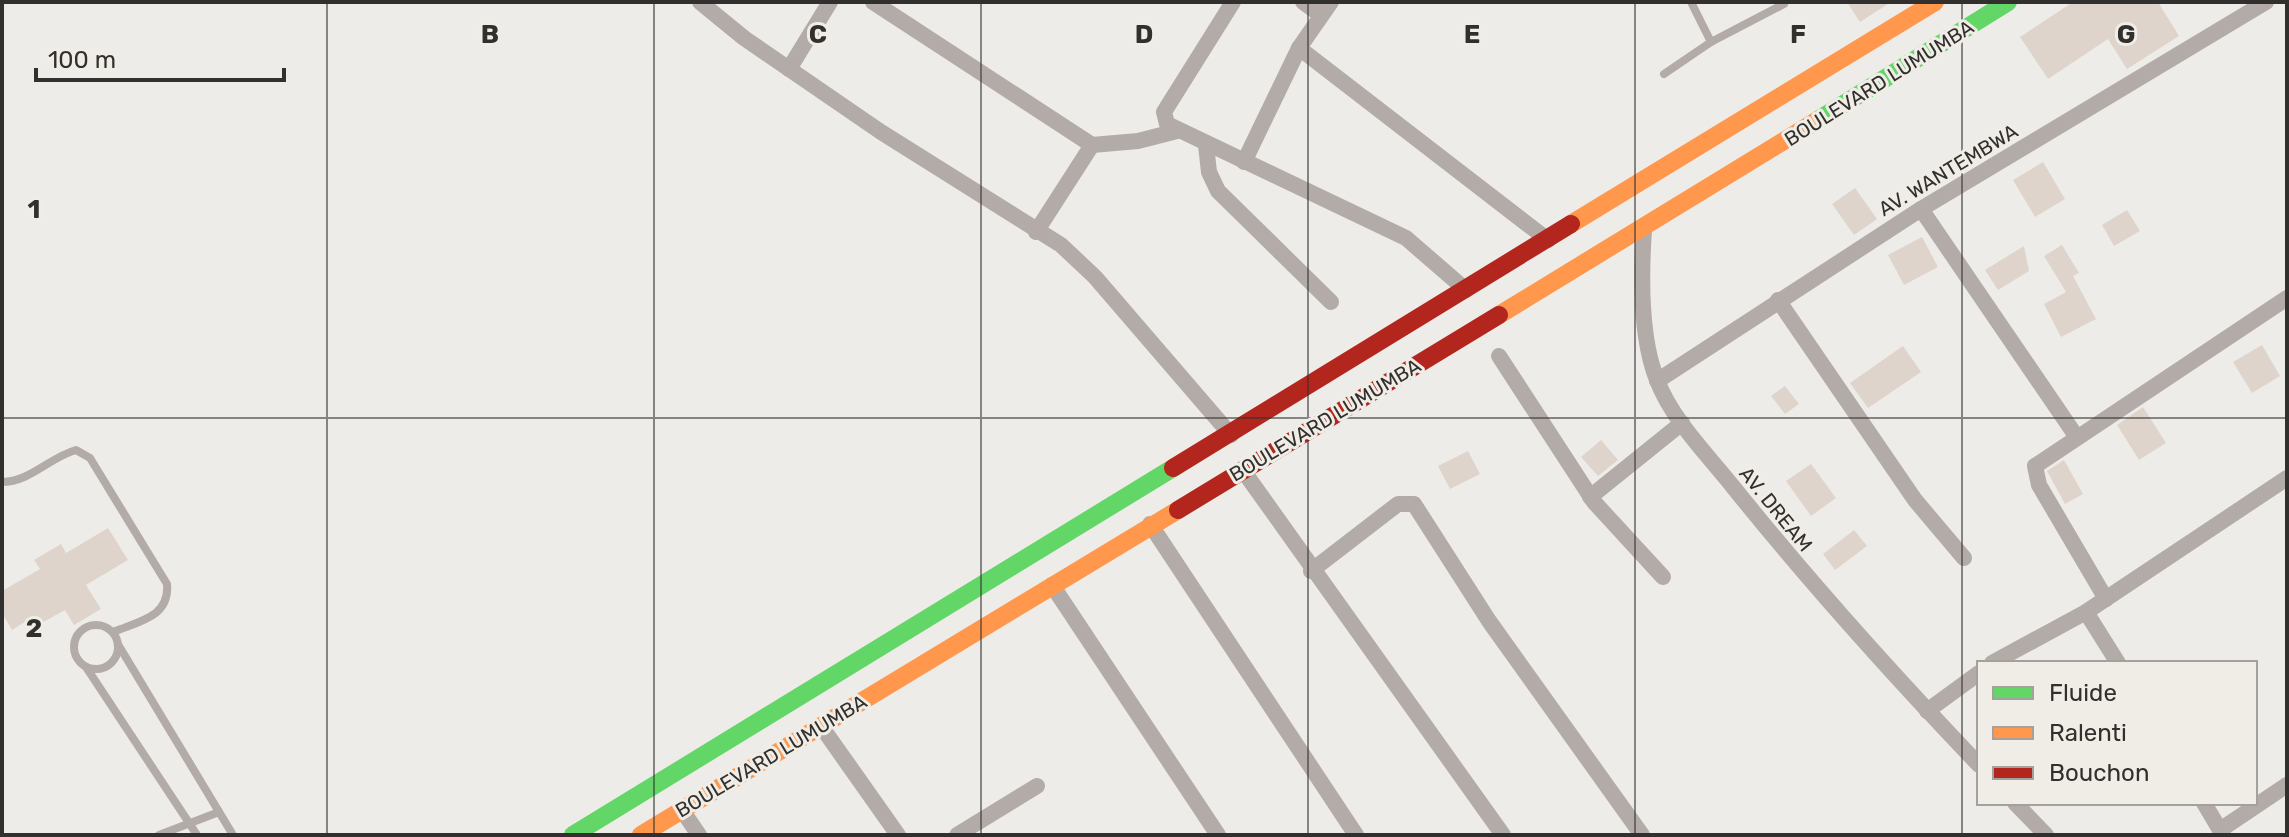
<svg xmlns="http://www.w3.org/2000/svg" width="2289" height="837" font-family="Rubik,sans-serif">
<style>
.building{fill:#dfd4cb}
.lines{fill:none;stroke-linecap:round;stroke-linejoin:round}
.lane{stroke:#b3aba7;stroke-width:8}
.street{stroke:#b3aba7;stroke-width:16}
.fast{stroke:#63d668;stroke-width:18}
.slow{stroke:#ff974d;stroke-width:18}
.jam{stroke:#b3261e;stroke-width:18}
.grid{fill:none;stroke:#32302e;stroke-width:2;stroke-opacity:0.55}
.labels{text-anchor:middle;stroke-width:6;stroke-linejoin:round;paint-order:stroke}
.street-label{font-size:20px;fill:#32302e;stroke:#f0ede6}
.grid-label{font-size:26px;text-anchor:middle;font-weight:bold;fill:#32302e;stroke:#f0ede6;stroke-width:6;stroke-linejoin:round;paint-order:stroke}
</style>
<rect width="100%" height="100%" fill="#eeece8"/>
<!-- building -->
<g class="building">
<polygon points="1847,2 1891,2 1860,22"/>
<polygon points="2073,2 2158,2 2179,36 2127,69 2108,39 2048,79 2020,37"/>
<polygon points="2043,162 2065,199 2035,217 2013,180"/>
<polygon points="1855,188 1877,219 1854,235 1832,204"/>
<polygon points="2127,210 2140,231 2114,246 2102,225"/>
<polygon points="1922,237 1938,267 1904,285 1888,255"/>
<polygon points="2062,245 2079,273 2073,276 2096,319 2061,337 2044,304 2066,292 2044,256"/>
<polygon points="2024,246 2029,271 1998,290 1985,270"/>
<polygon points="2262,345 2280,376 2252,393 2233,362"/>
<polygon points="1903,346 1921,372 1868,408 1850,383"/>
<polygon points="1785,386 1799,404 1785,414 1771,396"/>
<polygon points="2143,407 2166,443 2139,460 2117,425"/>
<polygon points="1601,440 1618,460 1598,476 1581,457"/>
<polygon points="1468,451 1480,474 1450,489 1438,466"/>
<polygon points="2064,460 2083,494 2065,504 2047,471"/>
<polygon points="1811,464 1836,498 1811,516 1786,481"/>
<polygon points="108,528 128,560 86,585 101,609 74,625 65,610 36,626 31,618 12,630 2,613 2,591 40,569 34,560 61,544 66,553"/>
<polygon points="1854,530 1867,546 1835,570 1823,554"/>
</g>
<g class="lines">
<!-- lane -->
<g class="lane">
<polyline points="1691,2 1711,42"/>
<polyline points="1664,74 1711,42 1784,4"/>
<path d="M2,482C30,482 50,457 76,450L90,458L167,584C170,617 139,621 113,632"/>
<circle cx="96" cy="647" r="22"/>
<polyline points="119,646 233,835"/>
<polyline points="86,667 197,835"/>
<polyline points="159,835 219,812"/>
</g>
<!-- street -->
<g class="street">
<polyline points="700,2 744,38 881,132 1061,245 1095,277 1231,435"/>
<polyline points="873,2 1092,145 1138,141 1177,131"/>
<polyline points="1233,2 1164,112 1167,124 1406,238 1466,290"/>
<polyline points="1303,2 1321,15"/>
<polyline points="1299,48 1548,240"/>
<polyline points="789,69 830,2"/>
<polyline points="1206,145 1209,172 1218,191 1331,302"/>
<polyline points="1244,162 1299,48 1331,2"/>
<polyline points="1921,209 2076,436"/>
<path d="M1644,230C1641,274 1640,338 1657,380C1672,420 1708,455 1734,488C1812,585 1894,676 1979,765"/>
<polyline points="1036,232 1092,145"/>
<polyline points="1778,300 1915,500 1964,558"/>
<polyline points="1499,356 1594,502 1663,577"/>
<polyline points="1657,381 1921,209 2266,2"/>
<polyline points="1242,469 1503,835"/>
<polyline points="1590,497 1682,423"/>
<polyline points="1150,524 1356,835"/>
<polyline points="1311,571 1398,504 1414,504 1489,621 1642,835"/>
<polyline points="1052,585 1218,835"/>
<polyline points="2106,599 2039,485 2035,466 2287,298"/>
<polyline points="2086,612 2118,663"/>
<polyline points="1992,663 2086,612 2287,478"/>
<polyline points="1927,711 1979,673"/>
<polyline points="821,726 898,835"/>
<polyline points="2015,803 2046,835"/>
<polyline points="2204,803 2223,835"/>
<polyline points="682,810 699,835"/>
<polyline points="2220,830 2287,785"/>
<polyline points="957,835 1037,786"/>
</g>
<!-- fast -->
<g class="fast">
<polyline points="1818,120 2008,2"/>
<polyline points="573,835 1173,468"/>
</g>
<!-- slow -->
<g class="slow">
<polyline points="1571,224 1935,2"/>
<polyline points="1499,315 1818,120"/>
<polyline points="641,835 1178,510"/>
</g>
<!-- jam -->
<g class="jam">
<polyline points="1173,468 1571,224"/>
<polyline points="1178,510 1499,315"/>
</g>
</g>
<!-- grid -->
<path class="grid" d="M327,2V835M654,2V835M981,2V835M1308,2V835M1635,2V835M1962,2V835M2,418H2287"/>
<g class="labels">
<!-- street labels -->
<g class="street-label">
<text transform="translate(1879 83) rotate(-32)" y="7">BOULEVARD LUMUMBA</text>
<text transform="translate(1948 170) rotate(-31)" y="7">AV. WANTEMBWA</text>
<text transform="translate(1325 420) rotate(-31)" y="7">BOULEVARD LUMUMBA</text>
<text transform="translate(1776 509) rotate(51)" y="7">AV. DREAM</text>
<text transform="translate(771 756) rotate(-31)" y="7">BOULEVARD LUMUMBA</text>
</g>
</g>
<g class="grid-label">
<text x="490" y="43">B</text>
<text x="818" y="43">C</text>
<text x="1144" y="43">D</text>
<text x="1472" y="43">E</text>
<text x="1798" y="43">F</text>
<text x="2126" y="43">G</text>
<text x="34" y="218">1</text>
<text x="34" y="637">2</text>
</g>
<!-- border -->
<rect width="2289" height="837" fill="none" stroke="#32302e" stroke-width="8"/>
<!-- legend -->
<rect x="1977" y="661" width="280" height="144" fill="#f0ede6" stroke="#a4a19c" stroke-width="2"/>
<rect x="1993" y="687" width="40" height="12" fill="#63d668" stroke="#a4a19c" stroke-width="2"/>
<text x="2049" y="701" font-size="24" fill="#32302e">Fluide</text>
<rect x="1993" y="727" width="40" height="12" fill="#ff974d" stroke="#a4a19c" stroke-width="2"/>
<text x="2049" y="741" font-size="24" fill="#32302e">Ralenti</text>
<rect x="1993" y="767" width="40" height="12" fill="#b3261e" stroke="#a4a19c" stroke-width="2"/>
<text x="2049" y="781" font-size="24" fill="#32302e">Bouchon</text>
<!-- scale -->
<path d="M36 68v12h248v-12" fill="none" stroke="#32302e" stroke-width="4"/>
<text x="48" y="68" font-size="24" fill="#32302e" stroke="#f0ede6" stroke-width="6" paint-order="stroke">100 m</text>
</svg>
